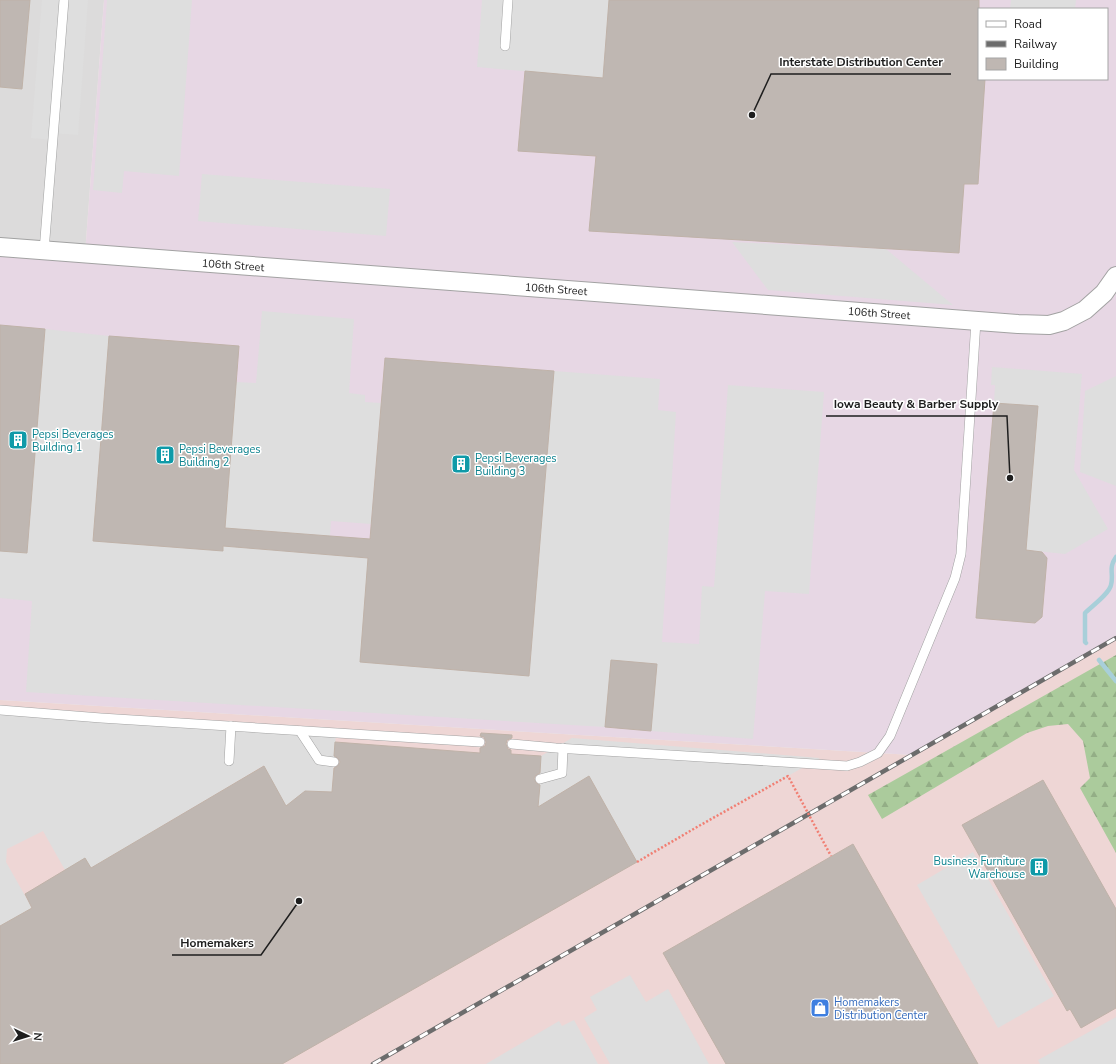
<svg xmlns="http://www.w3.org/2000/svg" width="1116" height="1064" font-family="'Nunito Sans',sans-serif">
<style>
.residential{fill:#dcdbdb}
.commercial{fill:#eed6d5}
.industrial{fill:#e7d7e4;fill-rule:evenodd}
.forest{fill:url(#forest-firs)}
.parking{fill:#dedede}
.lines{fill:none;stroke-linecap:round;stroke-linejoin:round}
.stream{stroke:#a8cfd9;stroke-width:4.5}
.building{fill:#bfb7b2;stroke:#bfb2a8}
.lane-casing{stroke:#a2a2a2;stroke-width:10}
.street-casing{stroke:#a2a2a2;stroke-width:20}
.lane{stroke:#fff;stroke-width:9}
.street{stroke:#fff;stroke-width:18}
.rail-casing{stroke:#6c6c6c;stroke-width:4.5}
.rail{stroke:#fff;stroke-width:3;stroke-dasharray:9;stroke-linecap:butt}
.path-bridge{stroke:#f17f73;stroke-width:2.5;stroke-dasharray:2 2;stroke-linecap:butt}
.labels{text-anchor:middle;stroke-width:3;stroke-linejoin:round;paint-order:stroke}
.street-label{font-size:11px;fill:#1e1e1e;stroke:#fff}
.culture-label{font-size:11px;fill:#0d838f;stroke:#fff;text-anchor:start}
.shop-label{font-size:11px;fill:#366cbe;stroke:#fff;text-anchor:start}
.leader{fill:none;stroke:#1e1e1e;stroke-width:1.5}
.callout-dot{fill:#1e1e1e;stroke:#fff;stroke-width:1.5}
.callout-label{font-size:12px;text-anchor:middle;font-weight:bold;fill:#1e1e1e;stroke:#fff;stroke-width:3;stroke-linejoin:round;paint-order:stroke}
</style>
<defs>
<pattern id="forest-firs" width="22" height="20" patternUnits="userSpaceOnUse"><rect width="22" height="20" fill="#abcb9c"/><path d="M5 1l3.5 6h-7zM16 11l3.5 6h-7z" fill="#93ae86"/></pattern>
</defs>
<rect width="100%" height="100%" fill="#eeebe5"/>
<!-- residential -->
<polygon class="residential" points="0,0 104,0 85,254 0,247"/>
<!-- commercial -->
<polygon class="commercial" points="1116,638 1116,1064 0,1064 0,700 912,755"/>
<!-- industrial -->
<path class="industrial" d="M104,0H1116V638L912,755L0,700V247L85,254ZM979,9H1107V79H979Z"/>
<!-- forest -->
<polygon class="forest" points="1116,655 1116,853 1080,788 1090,778 1083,741 1068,724 1048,726 1027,733 882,819 868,795"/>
<!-- parking -->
<g class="parking">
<polygon points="42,0 88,0 78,135 53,133 53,140 31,138"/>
<polygon points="107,0 192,0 179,176 124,171 122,193 93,190"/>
<polygon points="482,0 609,0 603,78 477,67"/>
<polygon points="1011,0 1076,0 1075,9 1010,9"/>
<polygon points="202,174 390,189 386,236 198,221"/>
<polygon points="732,242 886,249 953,305 768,290"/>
<polygon points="262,311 354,319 349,393 365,395 365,402 381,403 371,524 331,521 330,536 225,528 236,382 256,383"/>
<polygon points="45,329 109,336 93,541 223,551 223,546 368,558 360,662 529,676 554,371 660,379 658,410 676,412 662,642 699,644 702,586 714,587 728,385 824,392 809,594 765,591 753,739 651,731 657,664 611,660 605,727 26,692 32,601 0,598 0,551 27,552"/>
<polygon points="992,367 1082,374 1074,470 1108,529 1065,554 1026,550 1038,406 994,403 995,385 991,385"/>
<polygon points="1116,376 1116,486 1080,472 1085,391"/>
<polygon points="0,710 336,733 332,792 305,791 286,806 263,766 91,868 65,870 43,831 7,849 6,862 32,908 0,926"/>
<polygon points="572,738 820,758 697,827 637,862 589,776 538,807 541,756"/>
<polygon points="973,852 1054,996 998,1028 917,885"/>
<polygon points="630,975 646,1002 668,989 709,1064 610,1064 584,1018 597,1010 590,997"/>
<polygon points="1116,1017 1116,1064 1040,1064 1038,1060"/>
<polygon points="574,1020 598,1064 486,1064 559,1021 562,1026"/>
</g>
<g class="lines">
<!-- stream -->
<g class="stream">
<path d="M1086,643L1085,642V613C1092,606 1109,594 1111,585C1114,574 1108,568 1116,557"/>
<polyline points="1099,660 1116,681"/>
</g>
</g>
<!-- building -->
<g class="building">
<polygon points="0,0 30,0 22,89 0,87"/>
<polygon points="609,0 979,0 979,79 985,79 978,184 964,184 959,253 589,231 596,156 518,151 525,71 603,78"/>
<polygon points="0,325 45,329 27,553 0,551"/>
<polygon points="109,336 239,346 225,528 330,536 370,539 385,358 554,371 529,676 360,662 368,558 223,546 223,551 93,541"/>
<polygon points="994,403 1038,406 1026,550 1042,552 1047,558 1042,617 1035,623 976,618"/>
<polygon points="611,660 657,664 651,731 605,727"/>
<polygon points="481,733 512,735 512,738 507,740 506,744 508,749 511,750 511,754 541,756 540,773 536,775 534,778 536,783 540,785 538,807 589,776 637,862 282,1064 0,1064 0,926 32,908 25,894 85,858 91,868 264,766 286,806 305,791 332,792 334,768 338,766 340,762 338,758 334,756 335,742 480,753 480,748 485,746 486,742 484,737 480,736"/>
<polygon points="1043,780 1116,909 1116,1008 1081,1028 1070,1009 1067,1011 962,825"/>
<polygon points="853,844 978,1064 726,1064 663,953"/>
</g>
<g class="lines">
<defs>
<g id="lane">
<polyline points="505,46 508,0"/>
<polyline points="44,251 64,0"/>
<polyline points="0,710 101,718 480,742"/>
<polyline points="300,731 319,760 334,762"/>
<polyline points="512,744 556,748 847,766 860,762 878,753 890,736 955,578 961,554 976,321"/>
<polyline points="229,761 231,726"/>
<polyline points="540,779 562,773 563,748"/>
</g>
<polyline id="street" points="0,247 1018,324 1049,325 1064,321 1085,310 1104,293 1116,276"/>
</defs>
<!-- lane casing -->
<use href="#lane" class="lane-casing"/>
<!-- street casing -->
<use href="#street" class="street-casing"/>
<!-- lane -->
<use href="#lane" class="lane"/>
<!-- street -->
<use href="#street" class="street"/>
<defs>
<polyline id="rail" points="373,1064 1116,638"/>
</defs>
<!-- rail casing -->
<use href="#rail" class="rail-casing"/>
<!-- rail -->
<use href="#rail" class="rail"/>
<!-- path-bridge -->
<polyline class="path-bridge" points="637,862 697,827 788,776 831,856"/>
</g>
<!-- icons -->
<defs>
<symbol id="building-square" viewBox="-11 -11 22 22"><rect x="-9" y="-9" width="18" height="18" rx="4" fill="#0f9aa8" stroke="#fff"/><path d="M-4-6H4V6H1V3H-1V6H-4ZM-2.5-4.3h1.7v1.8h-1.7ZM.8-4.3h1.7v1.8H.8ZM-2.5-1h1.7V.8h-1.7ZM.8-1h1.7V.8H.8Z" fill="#fff"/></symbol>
<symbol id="shop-square" viewBox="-11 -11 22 22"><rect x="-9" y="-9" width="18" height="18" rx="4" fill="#3f7fe0" stroke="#fff"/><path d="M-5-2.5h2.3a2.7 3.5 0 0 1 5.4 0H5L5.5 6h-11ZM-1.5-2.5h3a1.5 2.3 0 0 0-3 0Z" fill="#fff"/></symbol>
</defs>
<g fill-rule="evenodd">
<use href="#building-square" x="7" y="429" width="22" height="22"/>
<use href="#building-square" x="154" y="444" width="22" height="22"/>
<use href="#building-square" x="450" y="453" width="22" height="22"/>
<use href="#building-square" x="1028" y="856" width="22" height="22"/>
<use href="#shop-square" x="809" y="997" width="22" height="22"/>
</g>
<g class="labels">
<!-- street labels -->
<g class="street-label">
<text transform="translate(233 265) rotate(4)" y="4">106th Street</text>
<text transform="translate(556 289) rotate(4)" y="4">106th Street</text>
<text transform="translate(879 313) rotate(4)" y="4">106th Street</text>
</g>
<!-- culture labels -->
<g class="culture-label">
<text x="32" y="438">Pepsi Beverages<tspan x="32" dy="13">Building 1</tspan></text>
<text x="179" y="453">Pepsi Beverages<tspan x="179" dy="13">Building 2</tspan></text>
<text x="475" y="462">Pepsi Beverages<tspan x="475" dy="13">Building 3</tspan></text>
<text x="1025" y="865" text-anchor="end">Business Furniture<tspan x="1025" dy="13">Warehouse</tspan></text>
</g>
<!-- shop labels -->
<g class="shop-label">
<text x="834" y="1006">Homemakers<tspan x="834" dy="13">Distribution Center</tspan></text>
</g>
</g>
<!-- callouts -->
<path class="leader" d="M752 115L771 74H951M1010 478L1007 416H826M299 901L261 955H172"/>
<g class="callout-dot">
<circle cx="752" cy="115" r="4"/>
<circle cx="1010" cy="478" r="4"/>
<circle cx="299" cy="901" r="4"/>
</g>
<g class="callout-label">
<text x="861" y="66">Interstate Distribution Center</text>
<text x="916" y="408">Iowa Beauty &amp; Barber Supply</text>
<text x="217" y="947">Homemakers</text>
</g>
<!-- legend -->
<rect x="978" y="8" width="130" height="72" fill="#ffffff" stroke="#a5a5a5"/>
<rect x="986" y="21" width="20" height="6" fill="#ffffff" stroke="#a5a5a5"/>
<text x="1014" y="28" font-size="12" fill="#1e1e1e">Road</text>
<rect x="986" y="41" width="20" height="6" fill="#6c6c6c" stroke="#a5a5a5"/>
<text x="1014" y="48" font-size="12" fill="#1e1e1e">Railway</text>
<rect x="986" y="58" width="20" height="12" fill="#bfb7b2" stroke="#a5a5a5"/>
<text x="1014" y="68" font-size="12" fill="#1e1e1e">Building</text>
<!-- north arrow -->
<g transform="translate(28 1036) rotate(94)" stroke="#ffffff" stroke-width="3" paint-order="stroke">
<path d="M0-3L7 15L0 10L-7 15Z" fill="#1e1e1e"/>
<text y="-6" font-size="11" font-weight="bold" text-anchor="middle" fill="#1e1e1e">N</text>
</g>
</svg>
